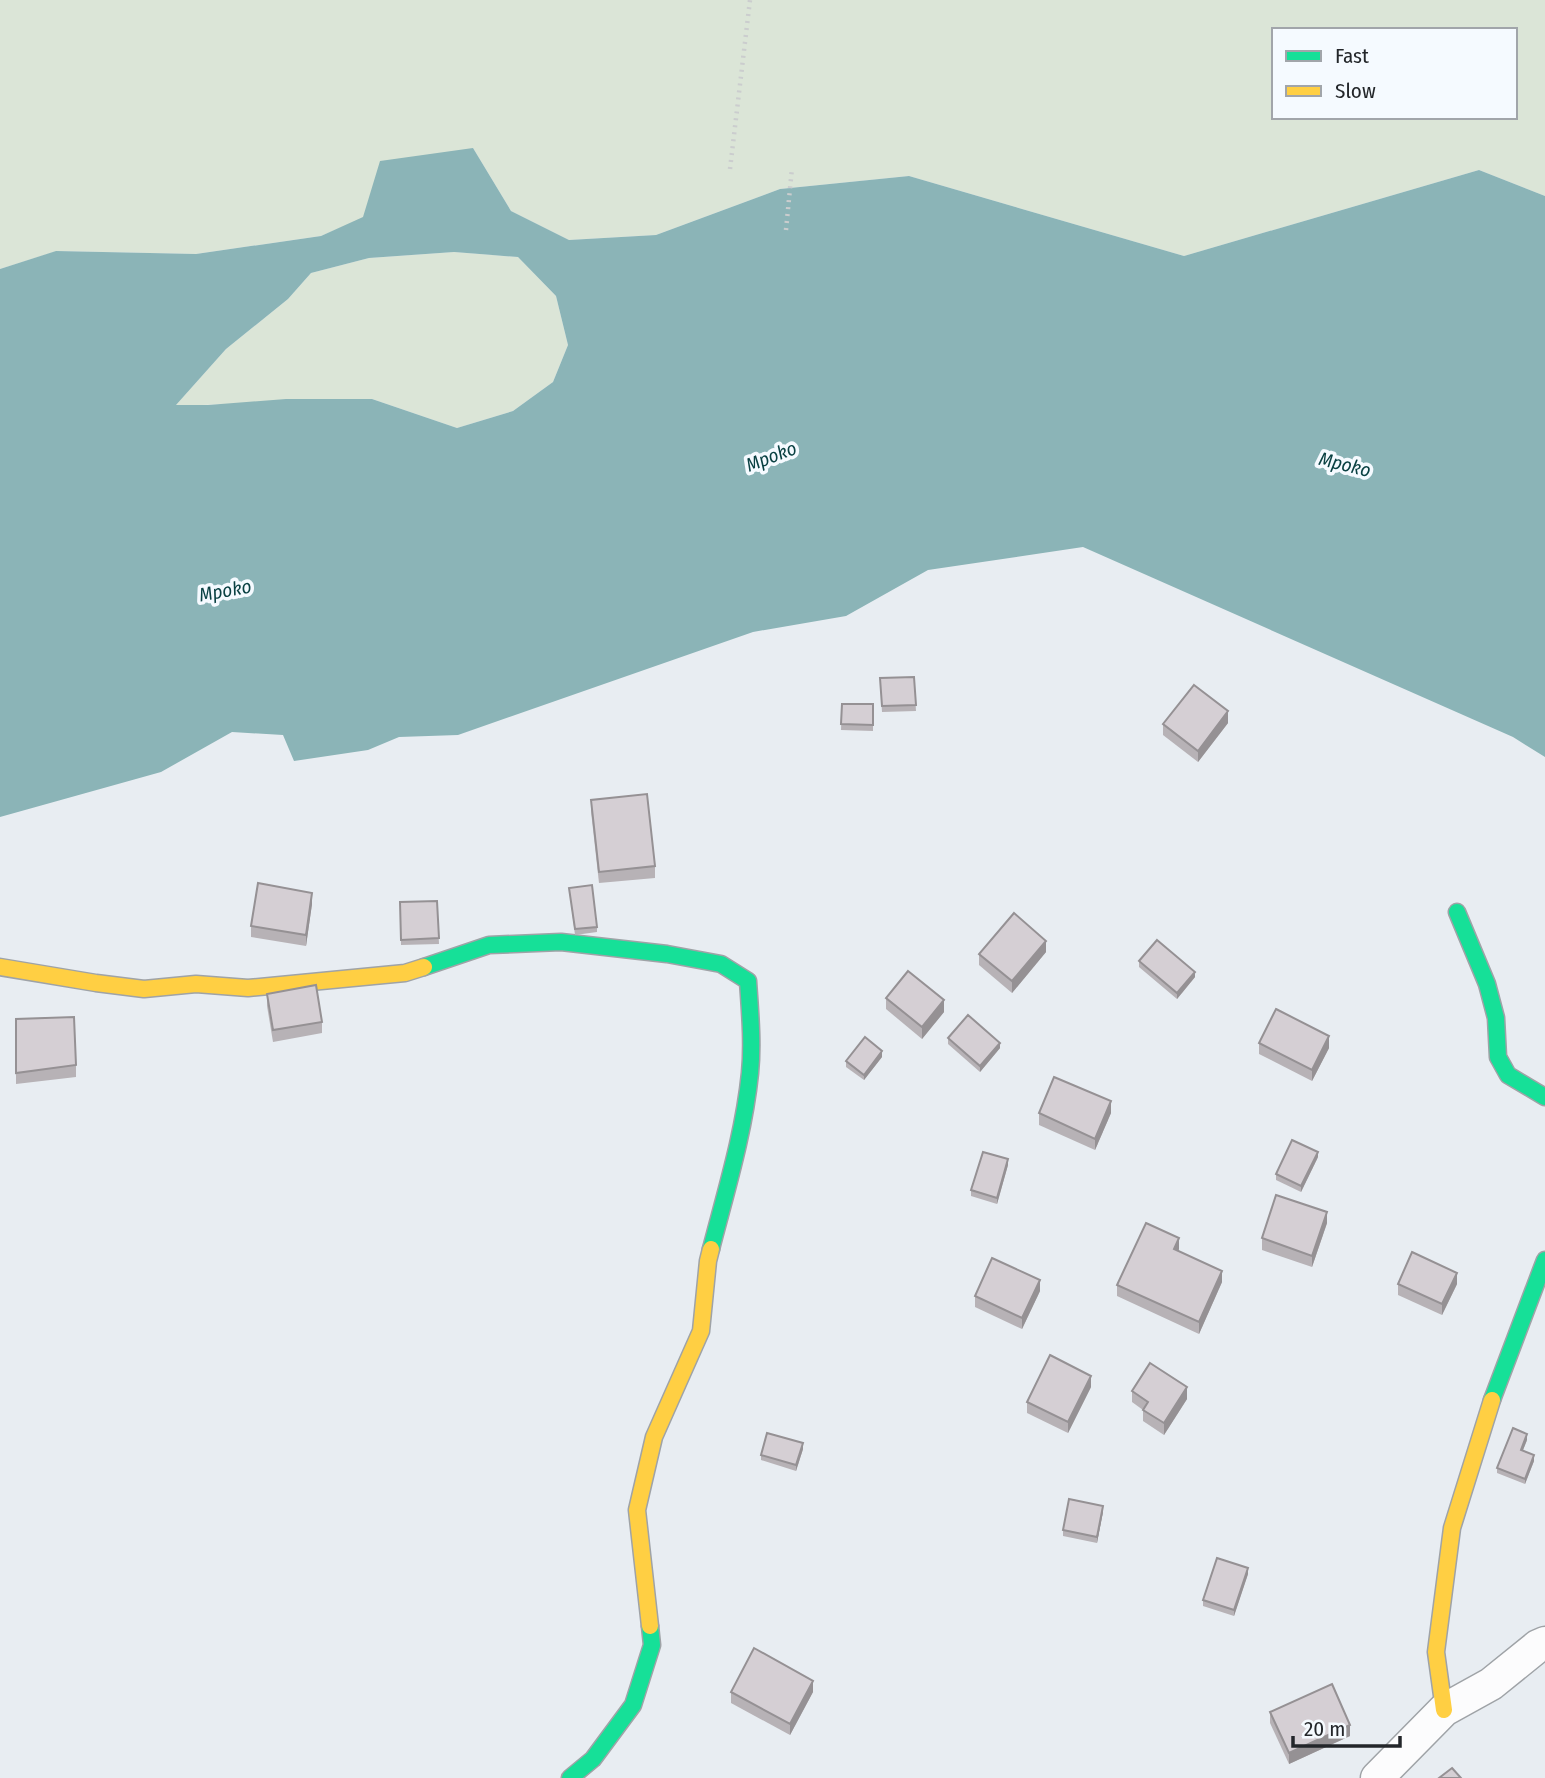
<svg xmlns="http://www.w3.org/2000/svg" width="1545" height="1778" font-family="'Fira Sans Condensed',sans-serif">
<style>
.green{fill:#dbe5d7;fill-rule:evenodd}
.water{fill:#8bb4b7;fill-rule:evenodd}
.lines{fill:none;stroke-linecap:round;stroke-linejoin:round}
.street-casing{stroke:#9fa3a7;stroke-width:35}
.fast-casing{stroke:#9fa3a7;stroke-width:19}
.slow-casing{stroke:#9fa3a7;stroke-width:19}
.path{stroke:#cbcdce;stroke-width:4.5;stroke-dasharray:2 5;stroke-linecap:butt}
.street{stroke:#fcfcfd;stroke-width:32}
.fast{stroke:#16e098;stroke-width:16}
.slow{stroke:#ffcf43;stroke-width:16}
.wall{fill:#b7b2b6}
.shaded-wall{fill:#959194}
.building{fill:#d5cfd4;stroke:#959194;stroke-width:2}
.labels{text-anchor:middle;stroke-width:7;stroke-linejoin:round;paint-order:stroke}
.water-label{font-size:19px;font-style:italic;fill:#0a4143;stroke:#f5faff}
</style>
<rect width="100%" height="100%" fill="#e8edf2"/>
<!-- green -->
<g class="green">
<path d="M0,0H1545V196L1479,170L1184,256L909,176L780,189L656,235L569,240L511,211L473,148L363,218L321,236L196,254L57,251L0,269ZM1274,30H1515V117H1274Z"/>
<polygon points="454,252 518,257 556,296 568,345 553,382 513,411 457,428 372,399 175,406 226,349 288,299 311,273 369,258"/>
</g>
<!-- water -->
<path class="water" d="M473,148L511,211L569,240L656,235L780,189L909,176L1184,256L1479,170L1545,196V757L1513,737L1083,547L928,570L846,616L753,632L458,735L399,737L368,750L294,761L283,735L232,732L161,772L0,817V269L56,251L196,254L321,236L363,217L380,161ZM454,252L518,257L556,296L568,345L553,382L513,411L457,428L372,399H286L208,405H176L226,349L288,299L311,273L369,258Z"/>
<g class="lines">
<defs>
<polyline id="street" points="1377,1778 1444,1710 1491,1684 1538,1646 1545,1643"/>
<g id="fast">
<polyline points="1457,912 1487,984 1496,1018 1498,1057 1508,1075 1545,1097"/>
<path d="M424,967L489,945L561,942L667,954L721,964L748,981C750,1011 753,1043 750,1073C744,1133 726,1191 711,1249"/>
<polyline points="1492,1400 1545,1260"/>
<polyline points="570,1778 593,1759 633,1705 652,1645 650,1626"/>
</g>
<g id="slow">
<polyline points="0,967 96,983 144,989 196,984 248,988 405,973 424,967"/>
<polyline points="650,1626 637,1510 654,1437 701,1331 708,1261 711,1249"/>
<polyline points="1444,1710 1436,1652 1452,1528 1492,1400"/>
</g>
</defs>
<!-- street casing -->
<use href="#street" class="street-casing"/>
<!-- fast casing -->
<use href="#fast" class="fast-casing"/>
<!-- slow casing -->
<use href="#slow" class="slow-casing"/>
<!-- path -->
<g class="path">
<polyline points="730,169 750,0"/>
<polyline points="786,230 792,168"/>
</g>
<!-- street -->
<use href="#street" class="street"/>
<!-- fast -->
<use href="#fast" class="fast"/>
<!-- slow -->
<use href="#slow" class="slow"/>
</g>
<!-- wall -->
<g class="wall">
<polygon points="914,677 916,711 882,712 880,678"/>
<polygon points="842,704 873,704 873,731 841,730"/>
<polygon points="1228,723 1198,762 1163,735 1163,724"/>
<polygon points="591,800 655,866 655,878 599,883 591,811"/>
<polygon points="569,888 597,927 597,932 575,935"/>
<polygon points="437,901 439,944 401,945 400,902"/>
<polygon points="312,904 306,946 251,937 251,926"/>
<polygon points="1046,952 1012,993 979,965 979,954"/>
<polygon points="1139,961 1195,977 1177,999 1139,967"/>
<polygon points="267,994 322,1022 322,1033 273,1042 267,1006"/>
<polygon points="886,998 944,1012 922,1039 886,1009"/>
<polygon points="16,1019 76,1065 76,1077 16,1084"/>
<polygon points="948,1038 1000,1048 980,1072 948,1044"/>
<polygon points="1259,1043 1329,1048 1312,1081 1259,1054"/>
<polygon points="882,1057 864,1080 846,1067 846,1061"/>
<polygon points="1039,1113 1111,1113 1095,1150 1039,1125"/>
<polygon points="1318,1157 1301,1192 1276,1180 1276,1174"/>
<polygon points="1008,1165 997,1204 971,1196 971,1190"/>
<polygon points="1327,1223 1312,1267 1262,1250 1262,1238"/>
<polygon points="1179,1249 1179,1251 1222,1282 1199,1334 1117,1296 1117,1285"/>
<polygon points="1398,1284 1457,1284 1442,1315 1398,1295"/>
<polygon points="1040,1291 1022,1329 975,1307 975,1296"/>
<polygon points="1091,1387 1068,1433 1027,1413 1027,1402"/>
<polygon points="1132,1391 1187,1399 1164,1435 1143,1421 1143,1410 1132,1402"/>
<polygon points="1527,1440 1523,1450 1534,1461 1525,1484 1497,1473 1497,1468"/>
<polygon points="803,1449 796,1471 761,1460 761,1455"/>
<polygon points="1103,1512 1097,1543 1063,1536 1063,1530"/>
<polygon points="1248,1574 1234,1616 1203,1606 1203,1600"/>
<polygon points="731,1692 813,1692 790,1735 731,1703"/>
<polygon points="1270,1712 1350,1736 1289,1764 1270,1723"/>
</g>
<!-- shaded-wall -->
<g class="shaded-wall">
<polygon points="1228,711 1228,723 1198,762 1198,751"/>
<polygon points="312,893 312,904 306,946 306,935"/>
<polygon points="1046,941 1046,952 1012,993 1012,981"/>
<polygon points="1195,972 1195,977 1177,999 1177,993"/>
<polygon points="944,1000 944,1012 922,1039 922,1027"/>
<polygon points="1329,1036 1329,1048 1312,1081 1312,1070"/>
<polygon points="1000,1043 1000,1048 980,1072 980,1066"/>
<polygon points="882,1051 882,1057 864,1080 864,1075"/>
<polygon points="1111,1101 1111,1113 1095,1150 1095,1139"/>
<polygon points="1318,1152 1318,1157 1301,1192 1301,1186"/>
<polygon points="1008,1159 1008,1165 997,1204 997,1198"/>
<polygon points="1327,1212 1327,1223 1312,1267 1312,1256"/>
<polygon points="1179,1238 1179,1249 1174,1261 1174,1249"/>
<polygon points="1222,1271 1222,1282 1199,1334 1199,1322"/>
<polygon points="1457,1273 1457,1284 1442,1315 1442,1304"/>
<polygon points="1040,1280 1040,1291 1022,1329 1022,1318"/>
<polygon points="1091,1376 1091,1387 1068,1433 1068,1422"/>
<polygon points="1187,1387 1187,1399 1164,1435 1164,1423"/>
<polygon points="1527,1434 1527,1440 1521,1455 1521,1450"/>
<polygon points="803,1443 803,1449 796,1471 796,1465"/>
<polygon points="1534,1455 1534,1461 1525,1484 1525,1479"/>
<polygon points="1103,1506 1103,1512 1097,1543 1097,1537"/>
<polygon points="1248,1568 1248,1574 1234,1616 1234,1610"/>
<polygon points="813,1681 813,1692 790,1735 790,1724"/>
<polygon points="1350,1725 1350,1736 1289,1764 1289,1753"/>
</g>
<!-- building -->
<g class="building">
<polygon points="914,677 916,705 882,706 880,678"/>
<polygon points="1194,685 1228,711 1198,751 1163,724"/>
<polygon points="842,704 873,704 873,725 841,724"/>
<polygon points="647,794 655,866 599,872 591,800"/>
<polygon points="258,883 312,893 306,935 251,926"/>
<polygon points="592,885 597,927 575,929 569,888"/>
<polygon points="437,901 439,938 401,940 400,902"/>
<polygon points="1014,913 1046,941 1012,981 979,954"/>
<polygon points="1157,940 1195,972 1177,993 1139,961"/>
<polygon points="908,971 944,1000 922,1027 886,998"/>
<polygon points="316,985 322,1022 273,1030 267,994"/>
<polygon points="1276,1009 1329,1036 1312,1070 1259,1043"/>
<polygon points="968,1015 1000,1043 980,1066 948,1038"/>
<polygon points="74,1017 76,1065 16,1073 16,1019"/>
<polygon points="865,1037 882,1051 864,1075 846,1061"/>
<polygon points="1054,1077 1111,1101 1095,1139 1039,1113"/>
<polygon points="1292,1140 1318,1152 1301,1186 1276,1174"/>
<polygon points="983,1152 1008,1159 997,1198 971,1190"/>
<polygon points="1276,1195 1327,1212 1312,1256 1262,1238"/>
<polygon points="1146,1223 1179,1238 1174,1249 1222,1271 1199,1322 1117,1285"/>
<polygon points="1412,1252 1457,1273 1442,1304 1398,1284"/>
<polygon points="992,1258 1040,1280 1022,1318 975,1296"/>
<polygon points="1050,1355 1091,1376 1068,1422 1027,1402"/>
<polygon points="1150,1363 1187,1387 1164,1423 1143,1410 1148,1402 1132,1391"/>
<polygon points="1513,1428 1527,1434 1521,1450 1534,1455 1525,1479 1497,1468"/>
<polygon points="767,1433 803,1443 796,1465 761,1455"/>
<polygon points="1069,1499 1103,1506 1097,1537 1063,1530"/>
<polygon points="1217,1558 1248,1568 1234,1610 1203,1600"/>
<polygon points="754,1648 813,1681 790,1724 731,1692"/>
<polygon points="1332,1684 1350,1725 1289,1753 1270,1712"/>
<polygon points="1452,1768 1461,1778 1439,1778"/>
</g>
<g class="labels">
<!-- water labels -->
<g class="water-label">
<text transform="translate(771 456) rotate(-21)" y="7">Mpoko</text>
<text transform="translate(1345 464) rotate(14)" y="7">Mpoko</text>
<text transform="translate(225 590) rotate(-10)" y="7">Mpoko</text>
</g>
</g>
<!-- legend -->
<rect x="1272" y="28" width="245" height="91" fill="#f5faff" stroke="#a1a5aa" stroke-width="2"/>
<rect x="1286" y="51" width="35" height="10" fill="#16e098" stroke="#a1a5aa" stroke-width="2"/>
<text x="1335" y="63" font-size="21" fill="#23262a">Fast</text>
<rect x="1286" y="86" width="35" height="10" fill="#ffcf43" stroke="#a1a5aa" stroke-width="2"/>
<text x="1335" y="98" font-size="21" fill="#23262a">Slow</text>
<!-- scale -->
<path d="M1293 1736v10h107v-10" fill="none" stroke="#23262a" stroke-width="3.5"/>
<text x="1304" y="1736" font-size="21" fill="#23262a" stroke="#f5faff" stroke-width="5" paint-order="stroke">20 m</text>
</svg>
